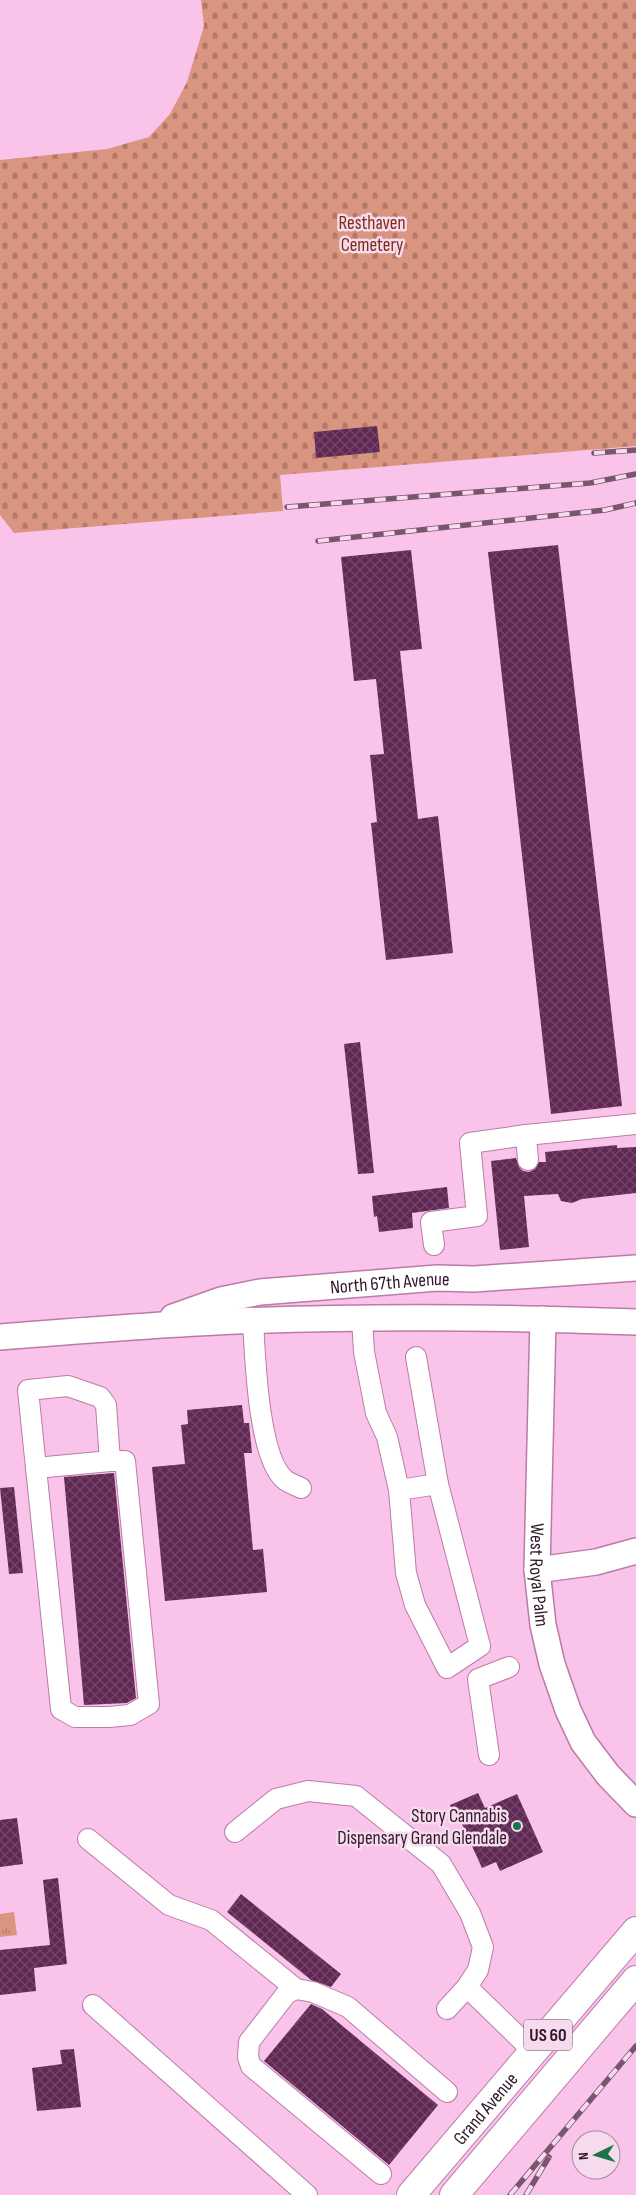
<svg xmlns="http://www.w3.org/2000/svg" width="636" height="2195" font-family="'Sofia Sans Condensed',sans-serif">
<style>
.grass{fill:url(#grass-tufts)}
.cemetery{fill:url(#cemetery-stones)}
.building{fill:url(#building-cross-hatch)}
.lines{fill:none;stroke-linecap:round;stroke-linejoin:round}
.minor-casing{stroke:#bb7ba9;stroke-width:22}
.major-casing{stroke:#bb7ba9;stroke-width:28}
.highway-casing{stroke:#bb7ba9;stroke-width:30}
.minor{stroke:#fff;stroke-width:20}
.major{stroke:#fff;stroke-width:25}
.highway{stroke:#fff;stroke-width:28}
.rail-casing{stroke:#79556e;stroke-width:5.5}
.rail{stroke:#f6daed;stroke-width:4;stroke-dasharray:11;stroke-linecap:butt}
.poi-dot{fill:#18754b;stroke:#f6daed;stroke-width:2}
.labels{text-anchor:middle;stroke-width:5;stroke-linejoin:round;paint-order:stroke}
.shield{fill:#f6daed;stroke:#6b5264;stroke-width:1}
.shield-label{font-size:18px;font-weight:bold;fill:#301729}
.park-label{font-size:19px;fill:#7e2d12;stroke:#f6daed}
.street-label{font-size:19px;fill:#301729;stroke:#f6daed}
.poi-label{font-size:19px;fill:#301729;stroke:#f6daed;text-anchor:end}
</style>
<defs>
<pattern id="grass-tufts" width="24" height="20" patternUnits="userSpaceOnUse" patternTransform="scale(1.25)"><rect width="24" height="20" fill="#da9580"/><path d="M3 7l-1-3M5 7V3M7 7l1-3M15 17l-1-3M17 17v-4M19 17l1-3" fill="none" stroke="#b17969"/></pattern>
<pattern id="cemetery-stones" width="16" height="16" patternUnits="userSpaceOnUse" patternTransform="scale(1.25)"><rect width="16" height="16" fill="#da9580"/><path d="M2 7V4a2 2 0 0 1 4 0v3zM10 15v-3a2 2 0 0 1 4 0v3z" fill="#b17969"/></pattern>
<pattern id="building-cross-hatch" width="8" height="8" patternUnits="userSpaceOnUse" patternTransform="scale(1.25)"><rect width="8" height="8" fill="#602852"/><path d="M0 0l8 8M0 8l8-8" fill="none" stroke="#734568"/></pattern>
</defs>
<rect width="100%" height="100%" fill="#fac3e9"/>
<!-- grass -->
<polygon class="grass" points="14,1912 17,1935 0,1937 0,1914"/>
<!-- cemetery -->
<polygon class="cemetery" points="201,0 636,0 636,446 280,475 283,511 14,533 0,515 0,160 107,149 149,137 170,114 187,82 204,26"/>
<!-- building -->
<g class="building">
<polygon points="377,426 380,452 316,458 314,432"/>
<polygon points="558,545 622,1106 551,1114 488,552"/>
<polygon points="411,550 422,649 400,651 418,819 438,816 453,953 386,960 371,823 377,822 370,755 384,754 376,679 354,681 341,557"/>
<polygon points="360,1042 374,1173 358,1174 344,1044"/>
<polygon points="617,1145 617,1148 636,1147 636,1193 582,1199 572,1203 561,1201 558,1194 524,1196 529,1247 500,1250 491,1161 516,1158 519,1167 523,1171 529,1172 535,1169 539,1162 546,1162 545,1152"/>
<polygon points="447,1187 449,1208 412,1213 413,1228 379,1232 377,1216 374,1217 372,1196"/>
<polygon points="242,1405 244,1423 249,1423 252,1453 244,1453 253,1550 263,1549 267,1592 165,1601 152,1467 185,1464 181,1425 188,1424 187,1410"/>
<polygon points="114,1473 136,1698 127,1703 84,1705 64,1477"/>
<polygon points="14,1487 23,1573 9,1574 0,1488"/>
<polygon points="478,1793 485,1808 517,1794 543,1852 500,1871 496,1862 482,1868 461,1822 458,1823 450,1805"/>
<polygon points="17,1818 23,1864 0,1867 0,1820"/>
<polygon points="58,1878 67,1964 34,1968 36,1991 0,1995 0,1950 50,1945 43,1880"/>
<polygon points="241,1894 341,1974 331,1987 311,1980 227,1912"/>
<polygon points="311,2004 322,2009 438,2105 389,2165 264,2061"/>
<polygon points="74,2049 81,2107 37,2111 32,2068 62,2064 60,2050"/>
</g>
<g class="lines">
<defs>
<g id="minor">
<polyline points="528,1160 526,1135 636,1124"/>
<polyline points="434,1245 431,1222 477,1216 470,1143 526,1135"/>
<polyline points="362,1319 364,1352 376,1413 387,1437 399,1490 406,1573 415,1605 447,1668 480,1646 438,1484 399,1490"/>
<path d="M253,1321C255,1355 258,1456 284,1479C288,1483 296,1485 301,1488"/>
<polyline points="416,1357 438,1484"/>
<polygon points="68,1386 100,1397 106,1405 110,1461 36,1468 28,1390"/>
<polyline points="36,1468 61,1709 75,1717 109,1717 130,1715 149,1704 125,1461 110,1461"/>
<polyline points="489,1755 478,1679 509,1667"/>
<polyline points="235,1832 276,1799 308,1791 356,1796 441,1864 470,1913 483,1947 478,1970 467,1987 534,2052"/>
<polyline points="88,1839 169,1905 211,1920 296,1989"/>
<polyline points="93,2005 307,2195"/>
<polyline points="447,2009 467,1987"/>
<polyline points="381,2174 251,2066 248,2057 249,2042 287,1993 296,1989 313,1992 348,2007 447,2092"/>
</g>
<g id="major">
<path id="s1" d="M173,1317L221,1300L260,1292L437,1278L474,1279L636,1268"/>
<path id="s2" d="M543,1319L537,1570L543,1625L552,1664L568,1710L583,1742L608,1775L636,1804"/>
<path d="M0,1337C79,1331 159,1324 238,1321C371,1316 504,1317 636,1322"/>
<polyline points="537,1570 596,1562 636,1551"/>
</g>
<g id="highway">
<path id="s3" d="M411,2195L636,1931"/>
<polyline points="454,2195 636,1980"/>
</g>
</defs>
<!-- minor casing -->
<use href="#minor" class="minor-casing"/>
<!-- major casing -->
<use href="#major" class="major-casing"/>
<!-- highway casing -->
<use href="#highway" class="highway-casing"/>
<!-- minor -->
<use href="#minor" class="minor"/>
<!-- major -->
<use href="#major" class="major"/>
<!-- highway -->
<use href="#highway" class="highway"/>
<defs>
<g id="rail">
<polyline points="594,453 636,450"/>
<polyline points="287,507 590,483 636,474"/>
<polyline points="318,541 605,510 636,503"/>
<polyline points="510,2195 636,2046"/>
<polyline points="526,2195 549,2157"/>
</g>
</defs>
<!-- rail casing -->
<use href="#rail" class="rail-casing"/>
<!-- rail -->
<use href="#rail" class="rail"/>
</g>
<!-- markers -->
<circle class="poi-dot" cx="517" cy="1826" r="5"/>
<g class="labels">
<!-- shield labels -->
<rect class="shield" x="524" y="2019.5" width="48" height="31" rx="4"/>
<g class="shield-label">
<text x="548" y="2041">US 60</text>
</g>
<!-- park labels -->
<g class="park-label">
<text x="372" y="229">Resthaven<tspan x="372" dy="22">Cemetery</tspan></text>
</g>
<!-- street labels -->
<g class="street-label">
<text dy="7" stroke="none"><textPath href="#s1" startOffset="221">North 67th Avenue</textPath></text>
<text dy="7" stroke="none"><textPath href="#s2" startOffset="256">West Royal Palm</textPath></text>
<text dy="7" stroke="none"><textPath href="#s3" startOffset="114">Grand Avenue</textPath></text>
</g>
<!-- poi labels -->
<g class="poi-label">
<text x="507" y="1822">Story Cannabis<tspan x="507" dy="22">Dispensary Grand Glendale</tspan></text>
</g>
</g>
<!-- north arrow -->
<g transform="translate(596 2155) rotate(265)"><circle r="24" fill="#f6daed" stroke="#a78c9f"/>
<path d="M0-4L9 19L0 12L-9 19Z" fill="#18754b"/>
<text y="-8" font-size="14" font-weight="bold" text-anchor="middle" fill="#301729">N</text>
</g>
</svg>
